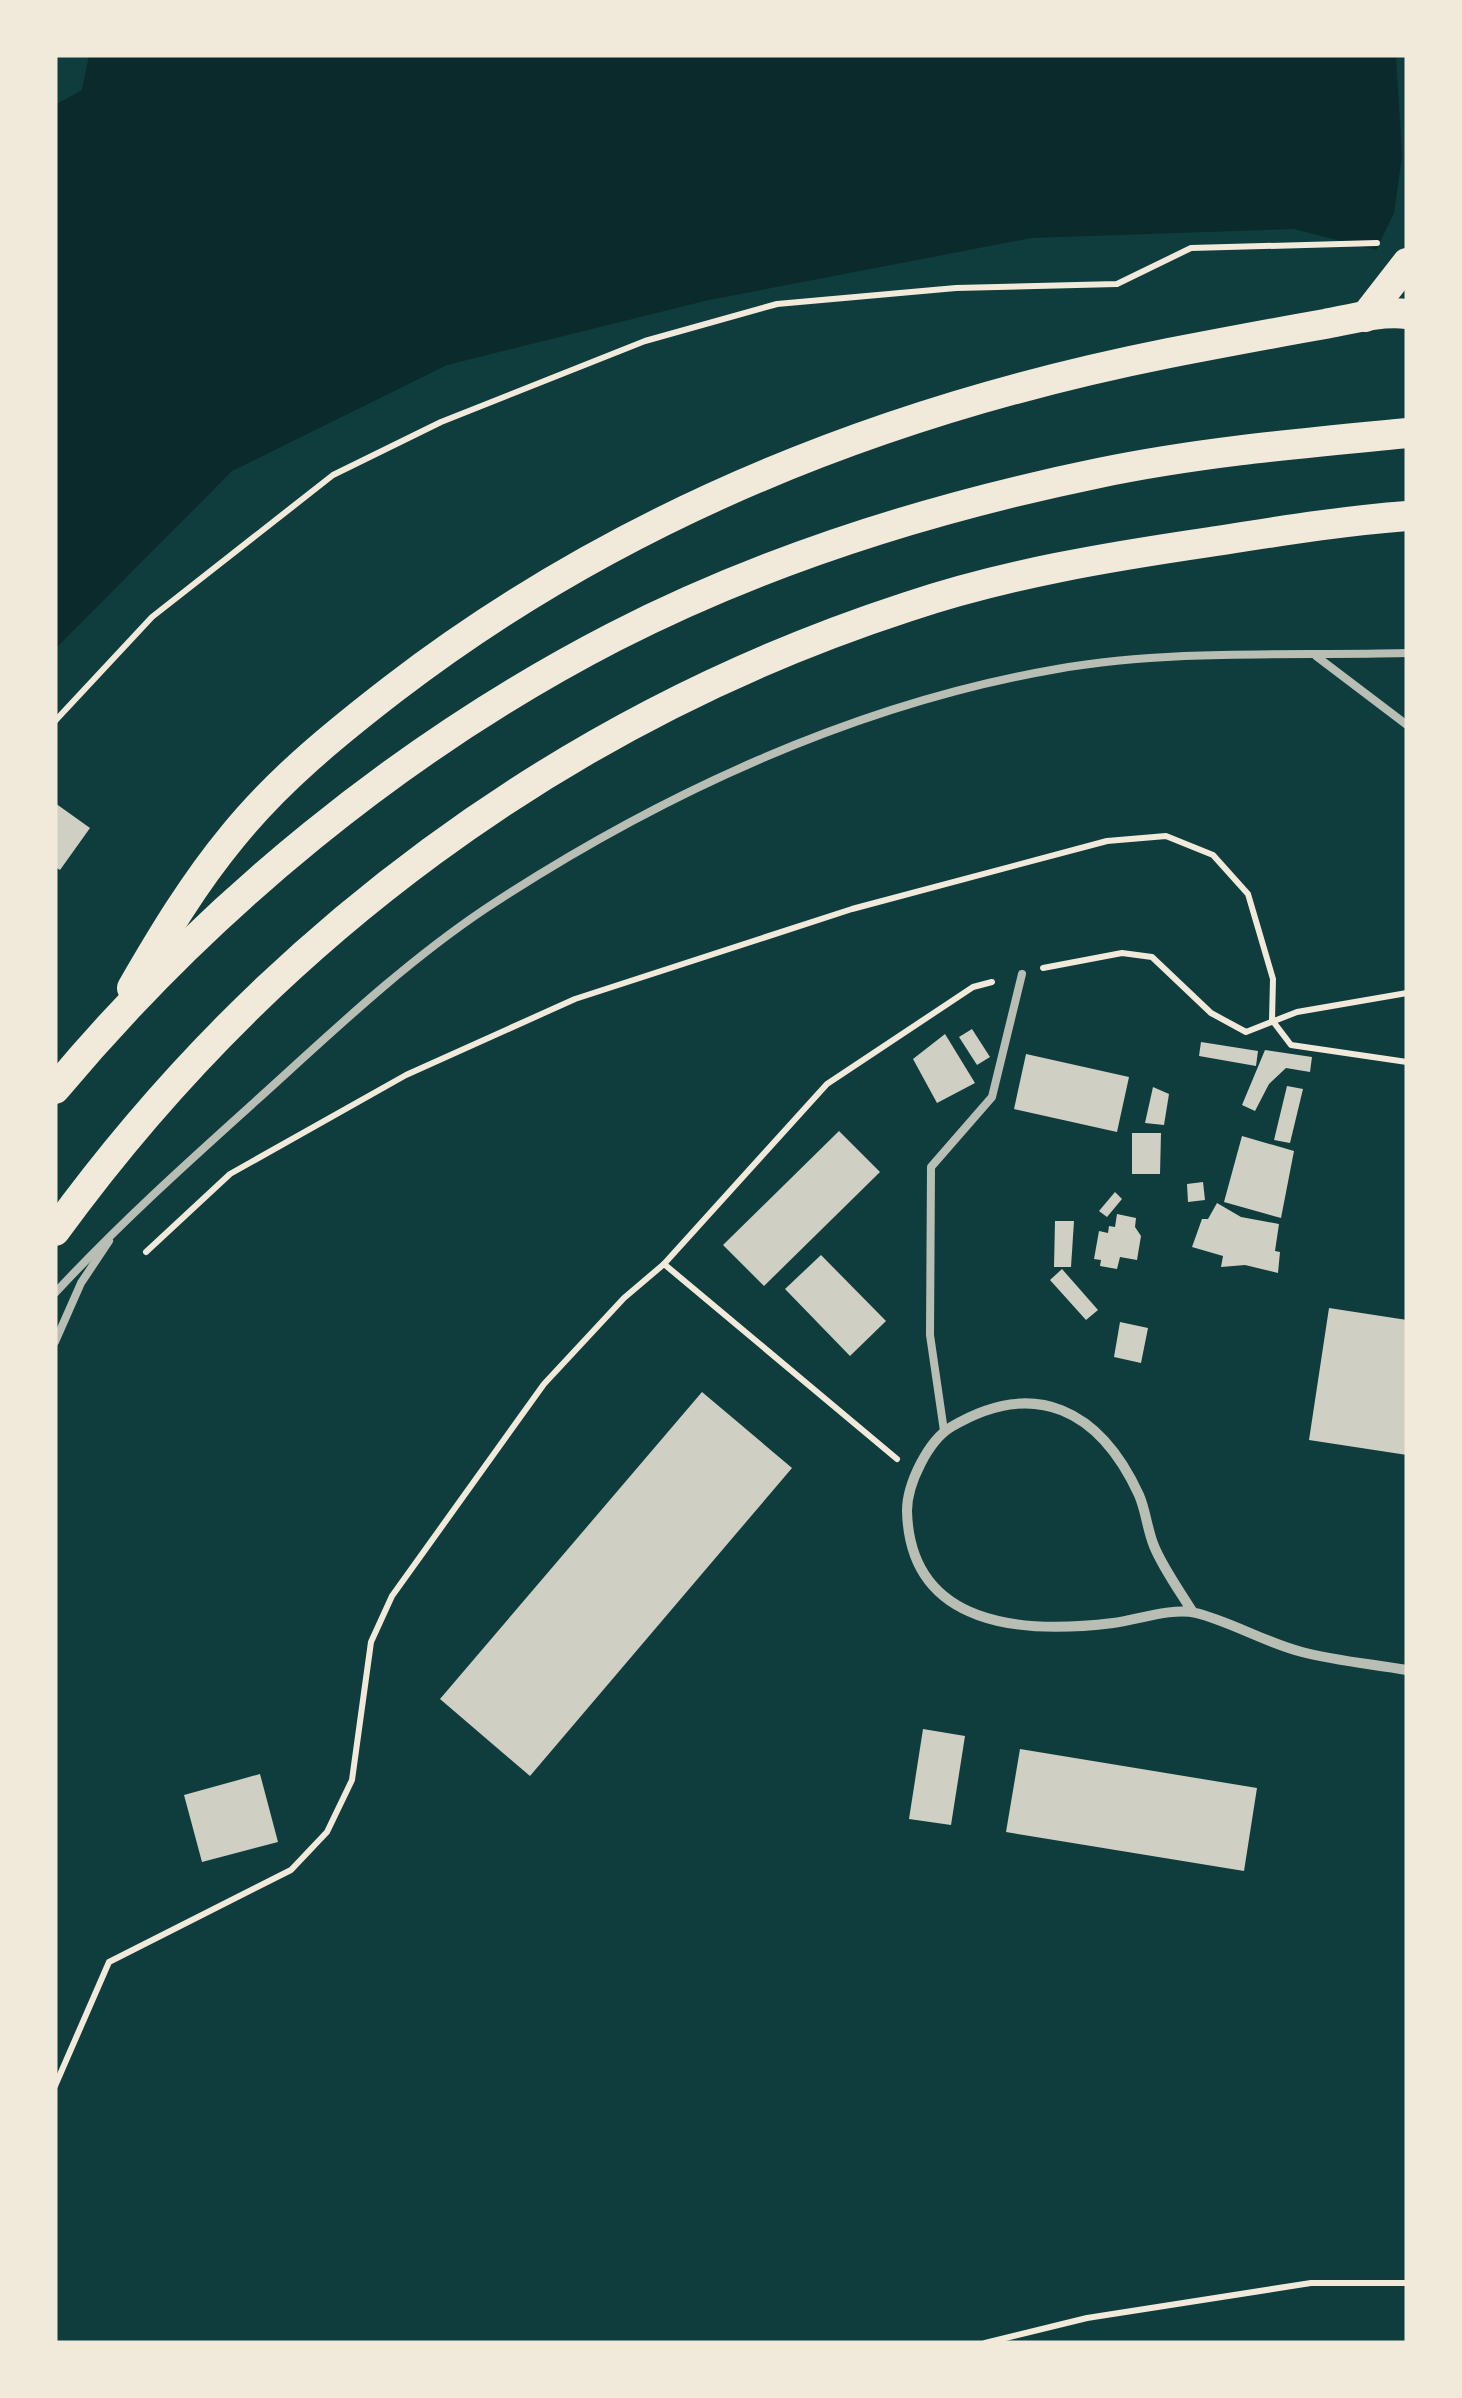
<svg xmlns="http://www.w3.org/2000/svg" width="1462" height="2398" font-family="'Fira Sans',sans-serif">
<style>
.water{fill:#0a2a2b}
.pier{fill:#0f3d3e}
.building{fill:#cfcfc3}
.lines{fill:none;stroke-linecap:round;stroke-linejoin:round}
.path{stroke:#f1e9da;stroke-width:6}
.service{stroke:#b8beb3;stroke-width:8}
.minor{stroke:#b8beb3;stroke-width:10}
.motorway{stroke:#f1e9da;stroke-width:30}
</style>
<rect width="100%" height="100%" fill="#0f3d3e"/>
<!-- water -->
<polygon class="water" points="89,55 1407,55 1407,258 1294,229 1031,238 709,300 447,365 232,471 55,649 55,105 82,90"/>
<!-- pier -->
<polygon class="pier" points="1396,55 1407,55 1407,263 1374,255 1394,213 1402,156"/>
<!-- building -->
<g class="building">
<polygon points="55,803 90,828 60,870 55,867"/>
<polygon points="972,1029 990,1057 977,1065 959,1037"/>
<polygon points="945,1034 975,1083 937,1103 913,1059"/>
<polygon points="1201,1042 1258,1051 1256,1066 1199,1056"/>
<polygon points="1265,1050 1312,1057 1310,1072 1286,1068 1269,1084 1255,1111 1242,1105"/>
<polygon points="1026,1054 1129,1077 1117,1132 1014,1109"/>
<polygon points="1287,1086 1303,1089 1290,1143 1274,1140"/>
<polygon points="1153,1087 1169,1094 1164,1125 1145,1123"/>
<polygon points="839,1131 880,1172 764,1286 723,1245"/>
<polygon points="1132,1133 1161,1133 1160,1174 1132,1174"/>
<polygon points="1242,1136 1294,1151 1281,1218 1224,1202"/>
<polygon points="1203,1182 1205,1200 1188,1202 1187,1184"/>
<polygon points="1115,1192 1122,1199 1107,1217 1099,1211"/>
<polygon points="1217,1203 1241,1217 1279,1224 1275,1251 1280,1252 1278,1273 1245,1265 1221,1267 1223,1256 1192,1247 1202,1219 1208,1219"/>
<polygon points="1117,1214 1136,1218 1135,1227 1141,1236 1137,1260 1120,1257 1117,1269 1100,1266 1101,1260 1094,1259 1099,1231 1108,1233 1109,1226 1115,1227"/>
<polygon points="1055,1221 1074,1221 1071,1267 1054,1267"/>
<polygon points="821,1255 886,1321 850,1356 785,1289"/>
<polygon points="1062,1269 1098,1310 1086,1320 1050,1280"/>
<polygon points="1329,1308 1407,1320 1407,1455 1309,1440"/>
<polygon points="1120,1322 1148,1328 1141,1363 1114,1357"/>
<polygon points="702,1392 792,1468 530,1776 440,1699"/>
<polygon points="923,1729 965,1736 951,1825 909,1819"/>
<polygon points="1020,1749 1257,1788 1244,1871 1006,1832"/>
<polygon points="260,1774 278,1842 202,1862 184,1795"/>
</g>
<g class="lines">
<!-- path -->
<g class="path">
<polyline points="55,721 152,617 333,475 441,422 645,341 777,304 956,288 1117,284 1191,248 1377,243"/>
<polyline points="1043,968 1122,953 1152,957 1211,1013 1246,1032 1297,1012 1407,993"/>
<polyline points="146,1252 230,1174 406,1075 575,999 852,909 1107,841 1166,836 1213,855 1248,894 1273,979 1272,1020 1291,1045 1407,1062"/>
<polyline points="664,1264 897,1459"/>
<polyline points="55,2086 109,1962 291,1870 327,1832 352,1780 371,1642 392,1596 544,1384 624,1298 664,1264 827,1084 973,987 992,982"/>
<polyline points="985,2343 1087,2318 1311,2283 1407,2283"/>
</g>
<!-- service -->
<g class="service">
<polyline points="1316,656 1407,725"/>
<path d="M55,1293C119,1224 188,1162 258,1099C331,1033 403,964 485,909C656,796 854,704 1057,669C1173,649 1290,656 1407,653"/>
<polyline points="55,1342 81,1283 109,1241"/>
<polyline points="944,1431 930,1335 931,1167 992,1097 1022,974"/>
</g>
<!-- minor -->
<path class="minor" d="M1192,1611C1179,1590 1163,1568 1154,1546C1147,1529 1146,1511 1139,1495C1100,1410 1035,1377 951,1427C928,1441 907,1484 907,1511C910,1628 1024,1634 1113,1623C1137,1620 1173,1607 1196,1613C1232,1622 1266,1643 1302,1652C1336,1661 1373,1664 1407,1670"/>
<!-- motorway -->
<g class="motorway">
<polyline points="1365,317 1407,263"/>
<path d="M132,988C162,936 194,883 232,837C278,780 336,733 393,689C622,513 888,409 1169,353C1221,343 1273,333 1325,324C1351,319 1380,311 1407,314"/>
<path d="M55,1089C208,906 401,747 614,637C764,560 934,507 1099,473C1200,452 1304,443 1407,433"/>
<path d="M55,1231C267,939 563,719 907,607C1005,574 1108,557 1210,542C1275,532 1341,521 1407,516"/>
</g>
</g>
<!-- border -->
<rect width="1462" height="2398" fill="none" stroke="#f1e9da" stroke-width="115"/>
</svg>
